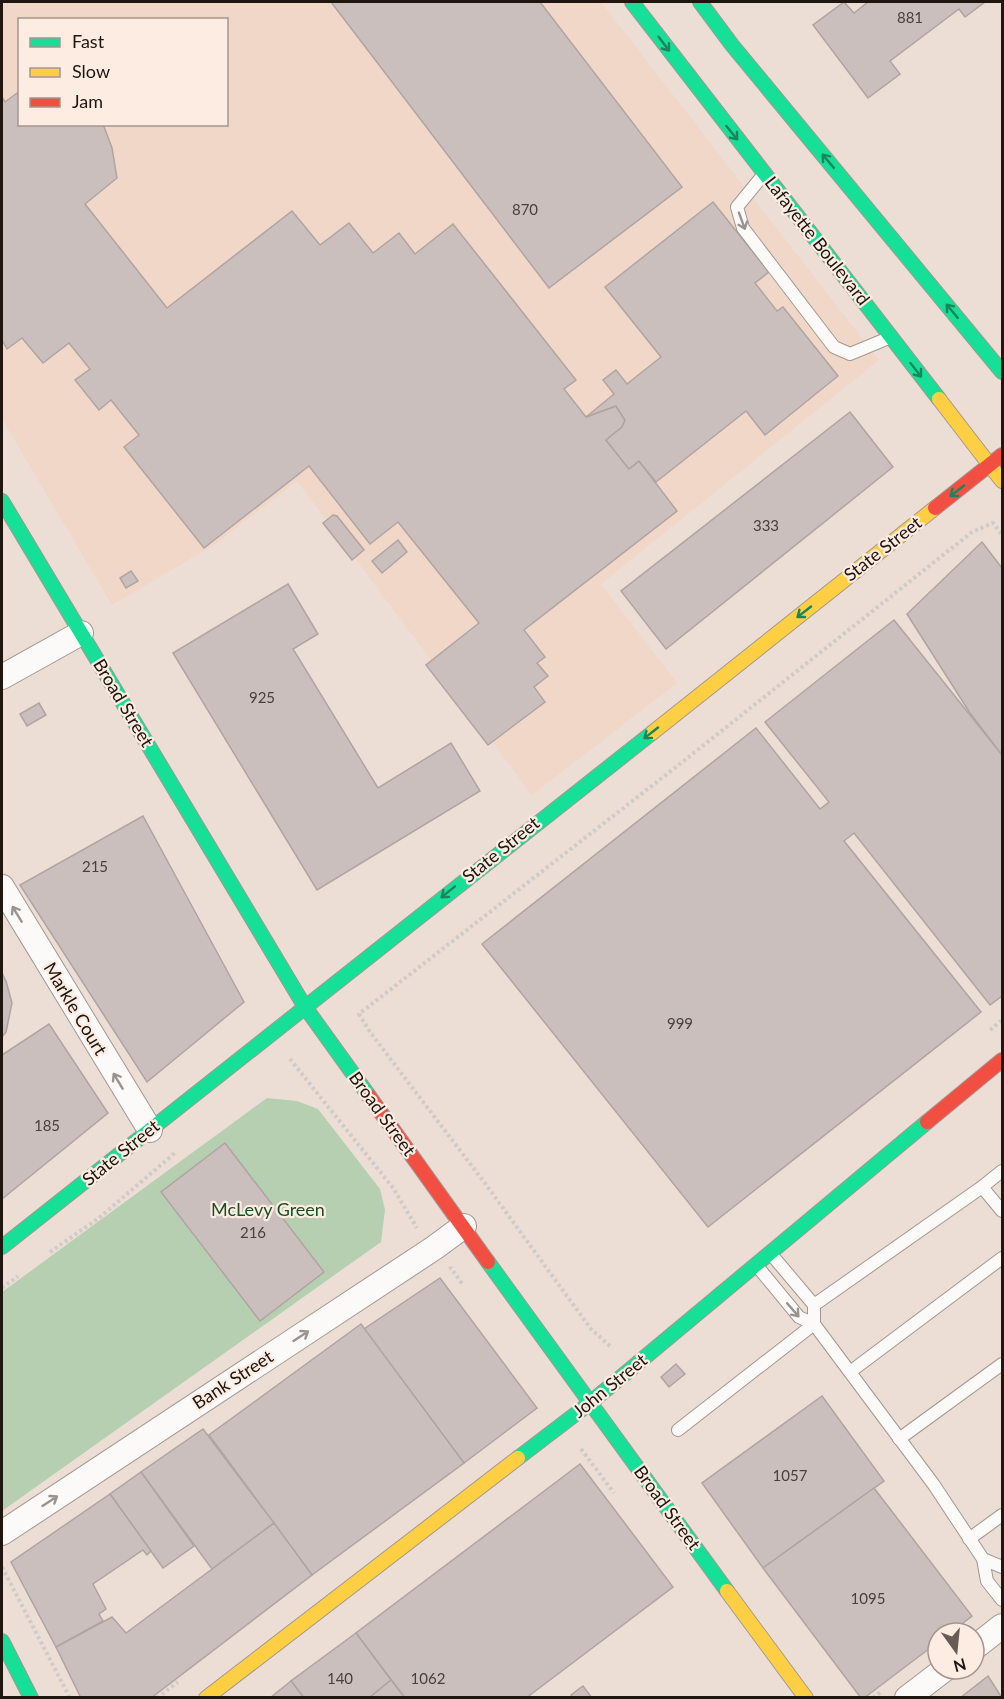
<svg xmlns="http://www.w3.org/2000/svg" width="1004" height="1699" font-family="Lato,sans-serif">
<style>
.built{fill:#f0d7c8;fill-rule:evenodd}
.green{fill:#b7cfb1}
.building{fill:#cabfbd;stroke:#b0a4a2;stroke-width:1.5}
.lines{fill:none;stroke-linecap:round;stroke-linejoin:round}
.lane-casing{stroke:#a29891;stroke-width:14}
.street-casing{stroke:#a29891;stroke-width:26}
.fast-casing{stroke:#a29891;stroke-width:16}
.slow-casing{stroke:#a29891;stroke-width:16}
.jam-casing{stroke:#a29891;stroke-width:16}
.path{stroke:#cfcbc9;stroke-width:4;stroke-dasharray:3 3;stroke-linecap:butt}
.lane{stroke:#fcfaf9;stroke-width:12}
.street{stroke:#fcfaf9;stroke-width:24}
.fast{stroke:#16e098;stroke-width:14}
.slow{stroke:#ffcf43;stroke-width:14}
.jam{stroke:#f24e42;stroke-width:14}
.oneway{stroke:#1a855b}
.oneway2{stroke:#999390}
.labels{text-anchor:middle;stroke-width:4.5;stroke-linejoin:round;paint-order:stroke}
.number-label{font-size:15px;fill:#4a403b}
.street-label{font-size:18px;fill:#1f1610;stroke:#fcece2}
.park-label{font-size:18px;fill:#1a4f26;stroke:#fcece2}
</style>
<rect width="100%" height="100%" fill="#ecded5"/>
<!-- built -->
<path class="built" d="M2,2H601L879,360L601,584L677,683L532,795L297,481L214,545L112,605L2,419ZM20,20H226V124H20Z"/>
<!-- green -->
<polygon class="green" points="267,1098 297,1101 318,1109 380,1189 385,1210 381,1242 2,1511 2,1292"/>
<!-- building -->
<g class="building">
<polygon points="331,2 540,2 682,187 549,288"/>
<polygon points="844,2 854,13 868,2 985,2 965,17 959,9 890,61 900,74 868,98 813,25"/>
<polygon points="20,91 20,124 103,124 112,148 117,178 85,204 167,308 292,211 320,245 349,223 373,253 399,233 415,254 453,224 576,380 564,389 586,417 616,406 625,420 622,427 606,440 629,469 639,461 677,511 524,630 545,657 537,663 548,676 534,687 545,702 488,745 426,665 479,623 398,522 370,544 309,466 204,548 124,447 139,435 111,400 99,410 75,380 90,369 69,343 43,363 22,338 7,349 2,340 2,97 5,102"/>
<polygon points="713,202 769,272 755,283 777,311 783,307 838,376 765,435 746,411 656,482 639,461 629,469 606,440 622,427 625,420 616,406 586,417 614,394 603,380 616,370 627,384 661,357 605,287"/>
<polygon points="850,412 893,467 666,649 621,591"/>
<polygon points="333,515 337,516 364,550 352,560 323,523"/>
<polygon points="398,540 407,552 382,573 372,561"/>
<polygon points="982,542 1002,568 1002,755 970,713 907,614"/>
<polygon points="131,571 138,581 126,588 120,578"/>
<polygon points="288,584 318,634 293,649 378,788 451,743 480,791 317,890 173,653"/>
<polygon points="894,620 1002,755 1002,996 990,1005 854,833 844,841 981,1012 708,1227 482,944 756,728 820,809 829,802 765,722"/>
<polygon points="39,703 46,715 27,726 20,714"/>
<polygon points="143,816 244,1002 147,1082 20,885"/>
<polygon points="2,973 6,981 12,1003 6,1032 2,1037"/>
<polygon points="49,1024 108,1113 2,1199 2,1055"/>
<polygon points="225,1143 324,1272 260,1321 161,1192"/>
<polygon points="440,1278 537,1408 464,1463 364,1329"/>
<polygon points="361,1324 464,1463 312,1575 209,1435"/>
<polygon points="676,1364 685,1374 669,1387 661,1377"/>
<polygon points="822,1396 884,1481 763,1568 702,1483"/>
<polygon points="203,1429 274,1523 212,1569 141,1472"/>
<polygon points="580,1464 673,1587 526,1698 405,1698 356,1633"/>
<polygon points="141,1472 194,1546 163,1568 110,1494"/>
<polygon points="874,1488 972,1616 950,1633 938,1633 938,1642 864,1698 861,1698 763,1568"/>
<polygon points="110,1494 151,1551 147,1555 143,1550 93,1584 106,1609 99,1614 103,1621 56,1647 11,1562"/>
<polygon points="274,1523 312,1575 151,1698 81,1698 56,1647 112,1617 126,1633"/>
<polygon points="356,1633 391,1680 369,1698 304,1698 291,1681"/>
<polygon points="988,1676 1002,1698 960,1698"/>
<polygon points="391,1680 405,1698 369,1698"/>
<polygon points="291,1681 304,1698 270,1698"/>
<polygon points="583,1686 592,1698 573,1698 571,1695"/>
</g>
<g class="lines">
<defs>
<g id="lane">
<polyline points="764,174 737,207 743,228 834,347 850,354 891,337"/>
<polyline points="1002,1171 982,1187 1002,1211"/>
<polyline points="757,1266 799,1317 814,1324 814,1305 771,1254"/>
<polyline points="814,1305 982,1187"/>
<polyline points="850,1372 1002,1258"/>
<polyline points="678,1430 814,1324 934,1485 983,1559 987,1581 1002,1600"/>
<polyline points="899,1439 1002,1364"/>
<polyline points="969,1539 1002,1515"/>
<polyline points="983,1559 1002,1567"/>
</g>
<g id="street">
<polyline points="2,677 81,633"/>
<polyline points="2,887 150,1130"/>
<polyline points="2,1533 434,1248 464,1226"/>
<polyline points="974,1648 1002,1626"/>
<polyline points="907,1698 945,1669"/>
</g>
<g id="fast">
<polyline points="632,2 939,399"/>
<polyline points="700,2 732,45 1002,372"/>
<polyline points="2,501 305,1007 369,1096"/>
<polyline points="2,1247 652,733"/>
<polyline points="488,1262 727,1591"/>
<polyline points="518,1458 590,1403 927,1122"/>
<polyline points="2,1641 31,1698"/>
</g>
<g id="slow">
<polyline points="939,399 1002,481"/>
<polyline points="652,733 935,508"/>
<polyline points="727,1591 806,1698"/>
<polyline points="206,1698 518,1458"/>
</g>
<g id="jam">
<polyline points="935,508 1002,455"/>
<polyline points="369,1096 488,1262"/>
<polyline points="927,1122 1002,1060"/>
</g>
</defs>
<!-- lane casing -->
<use href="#lane" class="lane-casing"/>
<!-- street casing -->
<use href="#street" class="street-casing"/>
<!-- fast casing -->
<use href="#fast" class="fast-casing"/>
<!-- slow casing -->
<use href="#slow" class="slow-casing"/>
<!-- jam casing -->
<use href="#jam" class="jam-casing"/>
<!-- path -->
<g class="path">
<polyline points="990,1030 1002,1020"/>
<polyline points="290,1059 393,1188 417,1228"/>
<polyline points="50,1252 99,1218 176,1152"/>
<polyline points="449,1269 451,1268 463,1285"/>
<polyline points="2,1288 18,1276"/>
<polyline points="610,1346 591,1329 484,1182 370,1032 359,1014 685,760 972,532 993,523 1002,535"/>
<polyline points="581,1449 614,1493"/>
<polyline points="2,1567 70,1698"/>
<polyline points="157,1698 178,1682"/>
<polyline points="873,1698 882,1691"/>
</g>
<!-- lane -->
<use href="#lane" class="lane"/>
<!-- street -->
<use href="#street" class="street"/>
<!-- fast -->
<use href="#fast" class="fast"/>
<!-- slow -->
<use href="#slow" class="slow"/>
<!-- jam -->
<use href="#jam" class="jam"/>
</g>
<!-- one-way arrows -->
<defs><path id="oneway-shaft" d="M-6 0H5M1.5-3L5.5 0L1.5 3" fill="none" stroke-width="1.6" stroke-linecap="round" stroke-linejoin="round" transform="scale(1.5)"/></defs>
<g class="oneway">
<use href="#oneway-shaft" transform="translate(664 44) rotate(53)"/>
<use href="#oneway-shaft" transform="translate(732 133) rotate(51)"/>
<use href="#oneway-shaft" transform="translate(828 161) rotate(-130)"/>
<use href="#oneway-shaft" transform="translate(952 311) rotate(-130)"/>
<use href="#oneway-shaft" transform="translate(916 370) rotate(52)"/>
<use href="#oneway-shaft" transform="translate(957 491) rotate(142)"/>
<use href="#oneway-shaft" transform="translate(804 612) rotate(142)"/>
<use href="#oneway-shaft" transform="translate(651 733) rotate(142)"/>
<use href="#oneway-shaft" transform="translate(448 892) rotate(141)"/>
</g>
<g class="oneway2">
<use href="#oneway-shaft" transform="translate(742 221) rotate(70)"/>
<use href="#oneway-shaft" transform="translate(17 914) rotate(-121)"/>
<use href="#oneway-shaft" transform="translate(118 1081) rotate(-121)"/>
<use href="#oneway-shaft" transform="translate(793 1310) rotate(49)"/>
<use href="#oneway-shaft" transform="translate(301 1336) rotate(-33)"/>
<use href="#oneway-shaft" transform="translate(50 1501) rotate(-33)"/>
</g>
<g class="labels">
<!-- number labels -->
<g class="number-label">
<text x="910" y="23">881</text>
<text x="525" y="215">870</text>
<text x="766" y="531">333</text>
<text x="262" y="703">925</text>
<text x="95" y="872">215</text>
<text x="680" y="1029">999</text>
<text x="47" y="1131">185</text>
<text x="253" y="1238">216</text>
<text x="790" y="1481">1057</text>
<text x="868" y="1604">1095</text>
<text x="340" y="1684">140</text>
<text x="428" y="1684">1062</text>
</g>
<!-- street labels -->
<g class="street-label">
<text transform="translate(817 241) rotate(52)" y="6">Lafayette Boulevard</text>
<text transform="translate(883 549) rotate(-38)" y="6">State Street</text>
<text transform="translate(123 703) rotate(59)" y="6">Broad Street</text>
<text transform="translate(501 850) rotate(-39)" y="6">State Street</text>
<text transform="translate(75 1009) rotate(59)" y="6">Markle Court</text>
<text transform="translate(382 1114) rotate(54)" y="6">Broad Street</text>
<text transform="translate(121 1153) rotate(-39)" y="6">State Street</text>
<text transform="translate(233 1380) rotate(-33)" y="6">Bank Street</text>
<text transform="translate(610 1386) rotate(-39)" y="6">John Street</text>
<text transform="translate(667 1508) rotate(54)" y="6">Broad Street</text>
</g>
<!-- park labels -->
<g class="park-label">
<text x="268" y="1216">McLevy Green</text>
</g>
</g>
<!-- border -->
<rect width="1004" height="1699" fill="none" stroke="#1f1610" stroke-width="6"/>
<!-- legend -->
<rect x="18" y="18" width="210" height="108" fill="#fcece2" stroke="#a4968e" stroke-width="1.5"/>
<rect x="30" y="38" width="30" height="9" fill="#16e098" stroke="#a4968e" stroke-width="1.5"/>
<text x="72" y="48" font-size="18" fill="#1f1610">Fast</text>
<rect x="30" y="68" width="30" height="9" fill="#ffcf43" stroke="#a4968e" stroke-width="1.5"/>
<text x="72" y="78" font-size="18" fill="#1f1610">Slow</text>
<rect x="30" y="98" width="30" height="9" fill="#f24e42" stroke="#a4968e" stroke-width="1.5"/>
<text x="72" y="108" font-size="18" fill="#1f1610">Jam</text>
<!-- north arrow -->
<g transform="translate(956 1651) rotate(165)"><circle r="28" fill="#fcece2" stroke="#a4968e" stroke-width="1.5"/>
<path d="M0-4.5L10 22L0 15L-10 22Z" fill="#675c55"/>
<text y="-9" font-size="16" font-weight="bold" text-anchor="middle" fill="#1f1610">N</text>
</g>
</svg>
